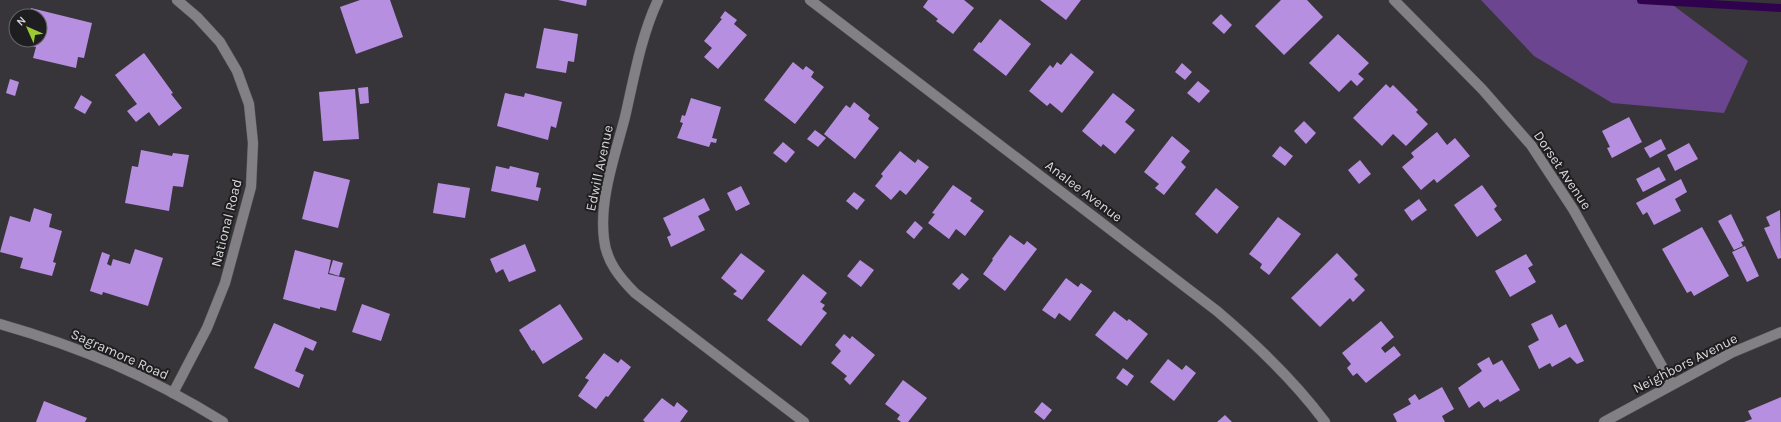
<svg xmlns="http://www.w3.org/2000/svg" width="1781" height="422" font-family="Karla,sans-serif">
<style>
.green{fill:#6b458f}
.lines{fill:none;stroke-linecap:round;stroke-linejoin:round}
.stream{stroke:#30024d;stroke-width:8}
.building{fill:#b78fe1}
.street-casing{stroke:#565458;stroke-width:11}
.street{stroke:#828084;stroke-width:10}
.labels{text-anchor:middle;stroke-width:4;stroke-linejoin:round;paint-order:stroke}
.street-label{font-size:14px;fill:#d7d6d9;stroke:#1e1d1f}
</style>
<rect width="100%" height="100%" fill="#373539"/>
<!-- green -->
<polygon class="green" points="1481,0 1666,0 1748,61 1724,113 1612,103 1534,56"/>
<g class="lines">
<!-- stream -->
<polyline class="stream" points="1641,0 1781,8"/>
</g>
<!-- building -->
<g class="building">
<polygon points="360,0 390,0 403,37 356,54 340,7"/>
<polygon points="558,0 587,0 586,6"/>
<polygon points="928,0 964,0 974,8 953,34 936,21 938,19 923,7"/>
<polygon points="1040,0 1081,0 1066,20"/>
<polygon points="1281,0 1307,0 1323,17 1284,55 1255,26"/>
<polygon points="31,8 92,23 84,58 78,57 76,68 33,58 36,47 23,44 24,40 40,40 40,16 30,16"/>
<polygon points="725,11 737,20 734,24 747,35 718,69 704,57 712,48 704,41 722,19 720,18"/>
<polygon points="1221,14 1232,25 1224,34 1212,23"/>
<polygon points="1000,19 1031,44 1006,76 973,50 979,42 981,43"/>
<polygon points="544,28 578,34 574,62 568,61 566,73 536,68"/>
<polygon points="1338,34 1369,63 1358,74 1364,79 1357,86 1351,80 1339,92 1309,63"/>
<polygon points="144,53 173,93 171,94 182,108 159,126 149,112 136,122 127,111 137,104 115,75"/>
<polygon points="1071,53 1094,72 1062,113 1050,103 1047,106 1029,91 1050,65 1053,68 1057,62 1061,65"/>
<polygon points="793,62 803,70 806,66 814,72 811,77 824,87 795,124 764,100"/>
<polygon points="1182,63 1192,72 1185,80 1175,72"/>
<polygon points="10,79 19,82 15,96 6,93"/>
<polygon points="1198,81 1210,91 1199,103 1187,93"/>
<polygon points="1386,84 1390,88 1393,85 1418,110 1416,112 1428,124 1406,146 1393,134 1382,146 1353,118"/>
<polygon points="368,87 369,103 360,104 358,88"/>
<polygon points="355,89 359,139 323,141 319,92"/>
<polygon points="505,93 524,97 525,93 562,102 556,128 551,126 548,140 497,126"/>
<polygon points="1113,93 1135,110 1125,122 1135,130 1115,154 1103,144 1101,147 1082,131"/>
<polygon points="81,95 92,102 85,114 74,108"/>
<polygon points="691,98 721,107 712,138 717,139 716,143 711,142 709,147 677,138 683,123 680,122 682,115 685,116"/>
<polygon points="854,102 870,115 868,119 879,128 855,159 824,134 846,105 850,108"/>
<polygon points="1629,117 1642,142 1612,158 1607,148 1610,147 1602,131"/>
<polygon points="1304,121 1316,133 1306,144 1294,131"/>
<polygon points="815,130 826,138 818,147 807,139"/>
<polygon points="1437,132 1447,145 1455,138 1470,156 1437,183 1434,179 1421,190 1402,167 1414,157 1411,153"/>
<polygon points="1172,136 1190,151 1181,162 1186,167 1164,195 1155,188 1159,184 1144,172"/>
<polygon points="1661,139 1666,149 1650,158 1644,148"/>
<polygon points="783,142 795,152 786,163 773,153"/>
<polygon points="1689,143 1698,159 1675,171 1667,155"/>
<polygon points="1280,146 1293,156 1285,166 1272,156"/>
<polygon points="141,150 172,156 173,153 189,155 183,187 173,186 169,211 125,203 132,166 138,167"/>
<polygon points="900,151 915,163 918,159 929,167 906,195 900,190 891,200 875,186 883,176 881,174"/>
<polygon points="1360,160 1371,174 1359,184 1348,170"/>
<polygon points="496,166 509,169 510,166 539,173 536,187 541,188 538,201 491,191"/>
<polygon points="1659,167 1666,180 1643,192 1636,179"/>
<polygon points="314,171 350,180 338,228 302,219"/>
<polygon points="1681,179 1687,192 1675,199 1681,211 1654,225 1647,212 1643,215 1636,203"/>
<polygon points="438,183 470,188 465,218 433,213"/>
<polygon points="953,185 972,198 970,201 984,211 965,236 956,229 949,239 928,223 935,214 932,213"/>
<polygon points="1482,185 1497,206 1494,209 1502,220 1477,237 1454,205"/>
<polygon points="741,186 750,204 736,211 727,193"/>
<polygon points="1216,188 1239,207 1217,234 1195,214"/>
<polygon points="854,192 865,200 857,210 846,201"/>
<polygon points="704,198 710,210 698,216 705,230 671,247 667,237 671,235 663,218"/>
<polygon points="1419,199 1427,210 1412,221 1404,210"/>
<polygon points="34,208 52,214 49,227 62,231 53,262 56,263 52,276 20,268 23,258 0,252 10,216 30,222"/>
<polygon points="1780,210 1781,258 1778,259 1764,228 1770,226 1766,217"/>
<polygon points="1731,214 1744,241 1741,242 1743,246 1734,250 1718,221"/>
<polygon points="1278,217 1301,234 1269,275 1260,268 1262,264 1249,254"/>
<polygon points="915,221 923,228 914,239 906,232"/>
<polygon points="1702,227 1729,276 1694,296 1691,291 1687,293 1662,249"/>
<polygon points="1010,235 1024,245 1027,241 1037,249 1005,291 983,274 993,260 992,259"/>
<polygon points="525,244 536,271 509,282 503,269 496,273 490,259"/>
<polygon points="1745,246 1759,276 1747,282 1732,252"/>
<polygon points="135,249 163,258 148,306 103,292 102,295 90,291 102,252 110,255 107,264 111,266 113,259 130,264"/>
<polygon points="295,250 331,260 328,274 345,278 336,311 320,307 320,309 283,299"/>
<polygon points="741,253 765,271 742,300 733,294 737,291 721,278"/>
<polygon points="1337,253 1358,275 1354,279 1365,290 1353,302 1350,298 1320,327 1291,298"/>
<polygon points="1526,254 1533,265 1528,268 1536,282 1510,297 1495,271"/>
<polygon points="333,260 343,263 339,276 329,273"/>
<polygon points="860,260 874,270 861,287 847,276"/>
<polygon points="962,273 969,279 959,290 952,284"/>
<polygon points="803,274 827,293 820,302 825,305 822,309 827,313 801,346 767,320"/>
<polygon points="1066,278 1078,287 1081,283 1092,291 1070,321 1059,313 1055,319 1042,310"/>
<polygon points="362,304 390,314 381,341 352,332"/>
<polygon points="560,304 583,339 543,364 534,350 532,351 519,330"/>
<polygon points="1114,311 1127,321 1129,319 1148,334 1127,360 1095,335"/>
<polygon points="1552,314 1559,328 1566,324 1584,361 1577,364 1570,357 1552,367 1550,363 1539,369 1528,346 1539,340 1531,324"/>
<polygon points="1381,321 1394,337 1381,348 1385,353 1394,346 1401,355 1366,383 1357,373 1353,376 1347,368 1351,364 1342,353"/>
<polygon points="274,323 317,342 313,351 305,347 295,371 304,375 299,388 254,368"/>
<polygon points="844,334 850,339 852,336 875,355 850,385 844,379 847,376 831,363 841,351 835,345"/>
<polygon points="604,353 618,363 621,359 631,367 608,397 606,396 596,409 578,396 589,380 585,378"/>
<polygon points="1489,357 1493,365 1502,360 1520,390 1500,402 1498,399 1484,408 1479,401 1469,408 1458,388 1482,371 1477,364"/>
<polygon points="1168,359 1182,370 1186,365 1196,373 1174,401 1150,382"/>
<polygon points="1123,368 1134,376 1127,386 1116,378"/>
<polygon points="903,380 927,398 908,422 901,422 897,419 900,415 885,404"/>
<polygon points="1442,387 1454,409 1442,416 1445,422 1397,422 1393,414 1411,404 1408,399 1415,394 1419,400"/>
<polygon points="1781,397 1781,422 1744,422 1752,419 1748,411"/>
<polygon points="662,398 674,407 677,402 688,411 680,422 645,422 643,420"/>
<polygon points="44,401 87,418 85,422 36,422"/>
<polygon points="1042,402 1052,410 1044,420 1034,412"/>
<polygon points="1225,415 1232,422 1217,422"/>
</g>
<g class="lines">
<defs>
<g id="street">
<path d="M658,0C641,36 634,78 625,117C615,156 599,199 604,239C606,261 620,278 635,293L804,422"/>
<path d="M810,0L1217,311C1257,345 1294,380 1325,422"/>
<polyline points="1394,0 1482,89 1531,145 1573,209 1672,384"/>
<path d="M0,324C81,347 151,377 223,422"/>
<polyline points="173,393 207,328 225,283 251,187 253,143 249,104 237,71 220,42 197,17 177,0"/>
<polyline points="1604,422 1731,353 1781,332"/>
</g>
</defs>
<!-- street casing -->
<use href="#street" class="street-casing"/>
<!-- street -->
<use href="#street" class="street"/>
</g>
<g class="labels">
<!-- street labels -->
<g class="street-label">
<text transform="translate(599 168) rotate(-78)" y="5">Edwill Avenue</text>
<text transform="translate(1563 170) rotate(56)" y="5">Dorset Avenue</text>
<text transform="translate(1084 191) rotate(37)" y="5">Analee Avenue</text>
<text transform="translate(226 223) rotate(-76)" y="5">National Road</text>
<text transform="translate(120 354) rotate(24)" y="5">Sagramore Road</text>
<text transform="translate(1685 363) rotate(-27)" y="5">Neighbors Avenue</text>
</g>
</g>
<!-- north arrow -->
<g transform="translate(28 28) rotate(315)"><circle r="19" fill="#1e1d1f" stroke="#686769"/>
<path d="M0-3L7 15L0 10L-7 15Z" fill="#9acb34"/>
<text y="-6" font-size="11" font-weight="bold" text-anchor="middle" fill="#d7d6d9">N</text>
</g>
</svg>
